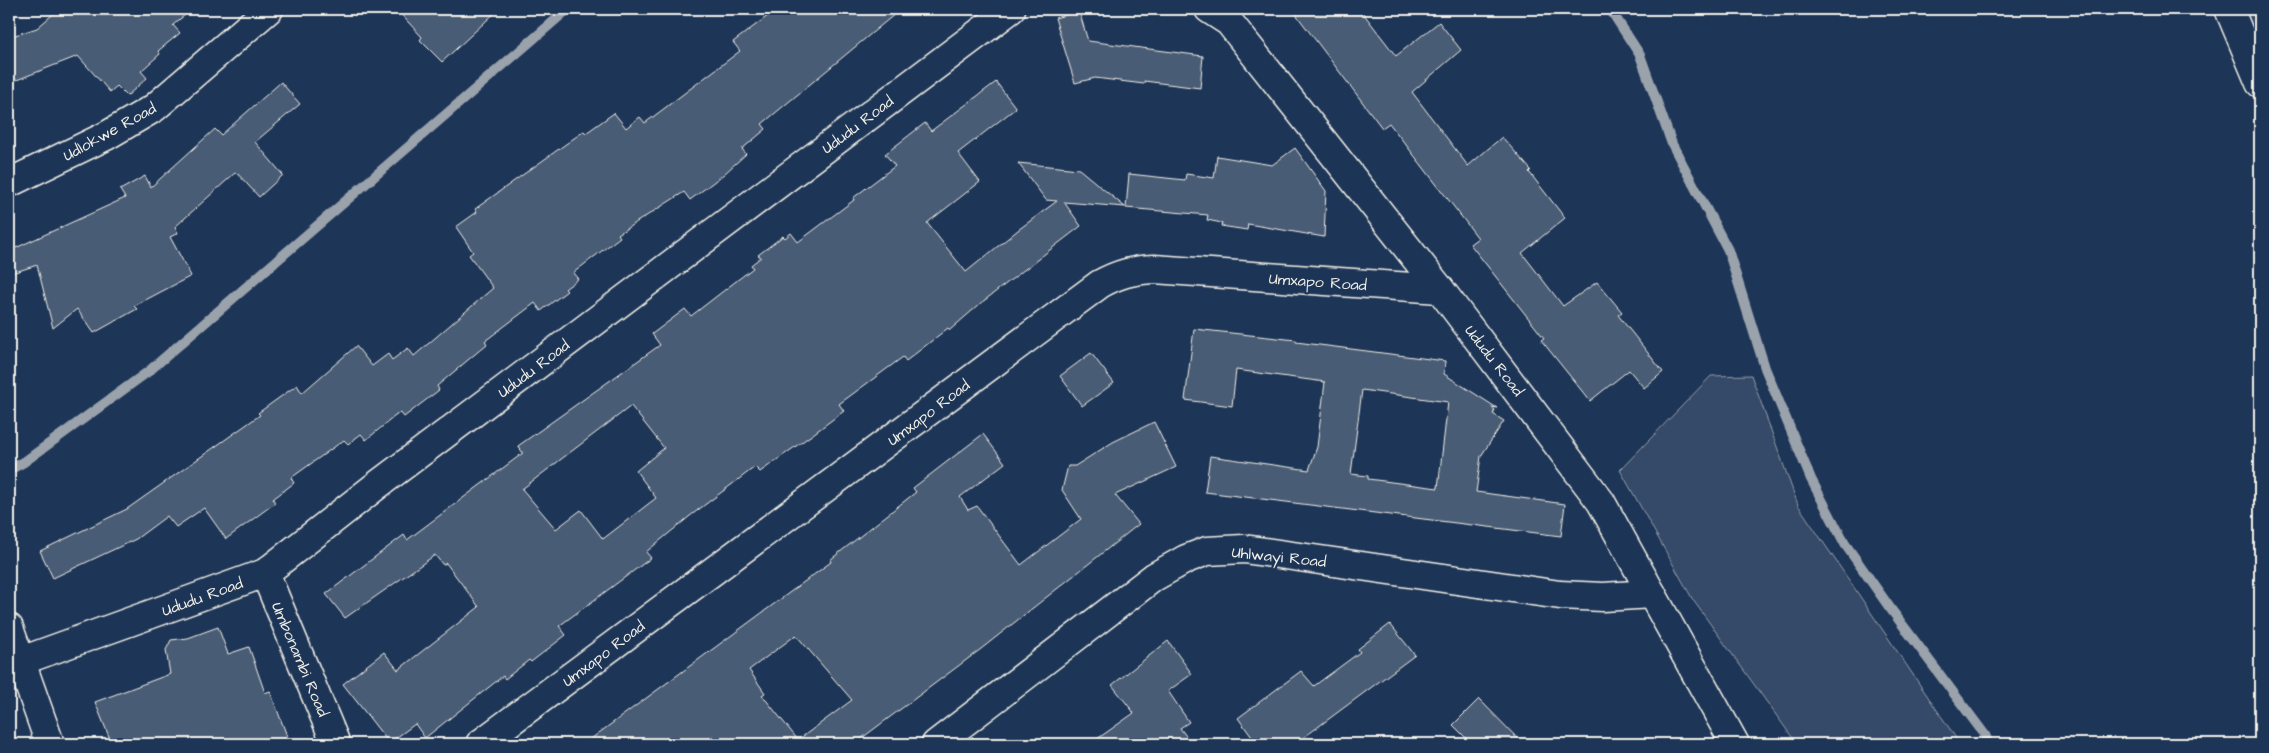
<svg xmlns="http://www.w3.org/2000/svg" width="2269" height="753" font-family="'Architects Daughter',sans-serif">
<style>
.green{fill:#354a67;stroke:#949ea8}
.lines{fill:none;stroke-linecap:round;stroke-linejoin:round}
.stream{stroke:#9aa2ab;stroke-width:10}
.building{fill:#485b74;stroke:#f4f1e8;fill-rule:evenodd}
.street-casing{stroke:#f4f1e8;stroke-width:31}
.street{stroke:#1d3557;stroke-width:28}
.labels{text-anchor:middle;stroke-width:4.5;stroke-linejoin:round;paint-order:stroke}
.street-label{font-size:16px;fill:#f4f1e8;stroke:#1d3557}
</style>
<rect width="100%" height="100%" fill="#1d3557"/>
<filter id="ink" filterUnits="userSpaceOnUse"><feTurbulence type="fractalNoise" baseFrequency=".02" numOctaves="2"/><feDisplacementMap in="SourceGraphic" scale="10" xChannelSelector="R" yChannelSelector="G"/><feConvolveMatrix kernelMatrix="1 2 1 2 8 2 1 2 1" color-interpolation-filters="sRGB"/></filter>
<g filter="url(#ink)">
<!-- green -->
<g class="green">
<polygon points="2241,9 2260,9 2260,46"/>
<polygon points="1751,375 1798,505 1960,744 1797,744 1693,600 1620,470 1711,376"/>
</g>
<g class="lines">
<!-- stream -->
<g class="stream">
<polyline points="1610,9 1640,55 1672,144 1728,250 1765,368 1811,479 1845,544 1890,608 1985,735 1989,744"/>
<polyline points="9,470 24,462 149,371 568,9"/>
</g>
</g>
<!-- building -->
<g class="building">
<polygon points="59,9 192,9 173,25 180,33 158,51 160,54 141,71 147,78 127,96 117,86 110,92 78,56 9,83 9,37 37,28"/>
<polygon points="396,9 499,9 442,62 420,40 422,37"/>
<polygon points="777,9 901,9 762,124 766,129 742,149 746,154 724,174 690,200 684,192 618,234 620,237 573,273 578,279 565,289 567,291 541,311 535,303 485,341 487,344 437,386 439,390 404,417 400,412 366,440 361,434 348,444 344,440 291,478 294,483 273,499 275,503 226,539 204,508 176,527 167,516 136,539 53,578 40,551 127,509 260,415 258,413 297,385 302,393 356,346 372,366 388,354 392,360 408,348 414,356 493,288 469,255 473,252 456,227 477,212 475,209 584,131 586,133 614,113 626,128 640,117 645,123 740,51 733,42"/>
<polygon points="1292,9 1360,9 1396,56 1439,22 1461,50 1412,92 1468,166 1502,137 1531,170 1529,172 1565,218 1522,253 1563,306 1597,282 1622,312 1618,315 1663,372 1644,388 1629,370 1590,401 1541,340 1544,338 1470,244 1478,238 1389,123 1382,128"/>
<polygon points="1079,11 1088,41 1203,56 1200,88 1144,81 1144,84 1095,78 1075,83 1055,18"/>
<polygon points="281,82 300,104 255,142 283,175 259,197 236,172 175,227 178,233 170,237 191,276 134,306 137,309 94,333 77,309 53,328 37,265 9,274 9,251 125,198 120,190 145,176 151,187 215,129 221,135"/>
<path d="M996,82L1016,108L958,153L980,182L927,223L966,272L1018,230L1057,201L1046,200L1018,163L1079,169L1125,207L1064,202L1081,226L981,303L950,330L948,328L906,361L903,357L839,404L844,411L813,434L760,472L755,467L690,516L646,552L651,558L559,626L566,635L531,662L529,660L505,679L503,676L425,738L415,724L389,743L343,684L384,652L398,670L479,607L446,563L443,565L435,555L345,618L326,594L404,535L407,540L523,453L518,446L660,345L652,334L685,309L691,316L753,268L751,265L761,257L758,255L783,236L785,238L791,233L798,242L854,200L853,198L895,166L885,154L925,123L931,131ZM631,406L664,448L636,471L656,498L603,539L581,510L556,529L522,489Z"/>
<polygon points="1295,148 1326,191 1324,237 1248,224 1247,230 1221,226 1222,223 1207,220 1208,215 1126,208 1129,174 1185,180 1186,174 1214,178 1217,156 1272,165"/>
<path d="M1194,329L1296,340V342L1445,361L1444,374L1497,408L1491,407L1495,410L1493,414L1504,421L1481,456L1476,492L1565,504L1561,536L1205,492L1210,456L1309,470L1317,447L1325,382L1236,370L1232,406L1185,400ZM1362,390L1448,402L1438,488L1368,479V476L1351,474Z"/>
<polygon points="1091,353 1114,383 1082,406 1060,376"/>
<path d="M1154,422L1176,467L1115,495L1139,524L981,649L854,744H584L831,562L830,560L916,492L913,488L983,434L1005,463L960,497L968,510L977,506L1021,565L1081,519L1062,490L1068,466H1075L1113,442ZM796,635L852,700L798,740L762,695L765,693L749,670Z"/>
<polygon points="1390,624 1415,655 1295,744 1257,744 1238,718 1301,671 1314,686 1360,652 1358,649"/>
<polygon points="218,627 228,654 249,647 265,693 270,691 290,744 112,744 95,702 170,674 166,650 171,640 188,638"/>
<polygon points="1168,641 1192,674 1168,691 1189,722 1180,728 1192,744 1090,744 1134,713 1112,685"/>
<polygon points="1479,699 1523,744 1472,744 1453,725"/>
</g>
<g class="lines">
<defs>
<g id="street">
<polyline points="1209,9 1229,22 1440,289 1601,502 1735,744"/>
<polyline points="2229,9 2260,83"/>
<polyline points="9,183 106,136 154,108 269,9"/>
<polyline points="265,573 336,744"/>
<polyline points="9,628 50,744"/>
<polyline points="21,661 265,573 376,486 1011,9"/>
<path d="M480,744L1100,284C1118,274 1133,270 1154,269L1440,289"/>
<polyline points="936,744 1154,577 1186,559 1207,551 1244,549 1560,595 1603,597 1652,594"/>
</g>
</defs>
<!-- street casing -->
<use href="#street" class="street-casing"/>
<!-- street -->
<use href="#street" class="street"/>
</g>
</g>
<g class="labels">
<!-- street labels -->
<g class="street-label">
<text transform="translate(857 124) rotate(-37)" y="6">Ududu Road</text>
<text transform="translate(109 131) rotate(-29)" y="6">Udlokwe Road</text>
<text transform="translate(1318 281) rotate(4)" y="6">Umxapo Road</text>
<text transform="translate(1495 360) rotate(52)" y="6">Ududu Road</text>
<text transform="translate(533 368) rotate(-37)" y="6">Ududu Road</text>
<text transform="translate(928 412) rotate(-37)" y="6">Umxapo Road</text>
<text transform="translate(1279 556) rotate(6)" y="6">Uhlwayi Road</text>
<text transform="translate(202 596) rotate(-20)" y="6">Ududu Road</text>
<text transform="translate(603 653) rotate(-37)" y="6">Umxapo Road</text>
<text transform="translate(301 659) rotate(67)" y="6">Umbonambi Road</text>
</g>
</g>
<!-- margin -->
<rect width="2269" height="753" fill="none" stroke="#1d3557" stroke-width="30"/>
<rect x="15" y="15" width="2239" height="723" fill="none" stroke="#f4f1e8" stroke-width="2" filter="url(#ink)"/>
</svg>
